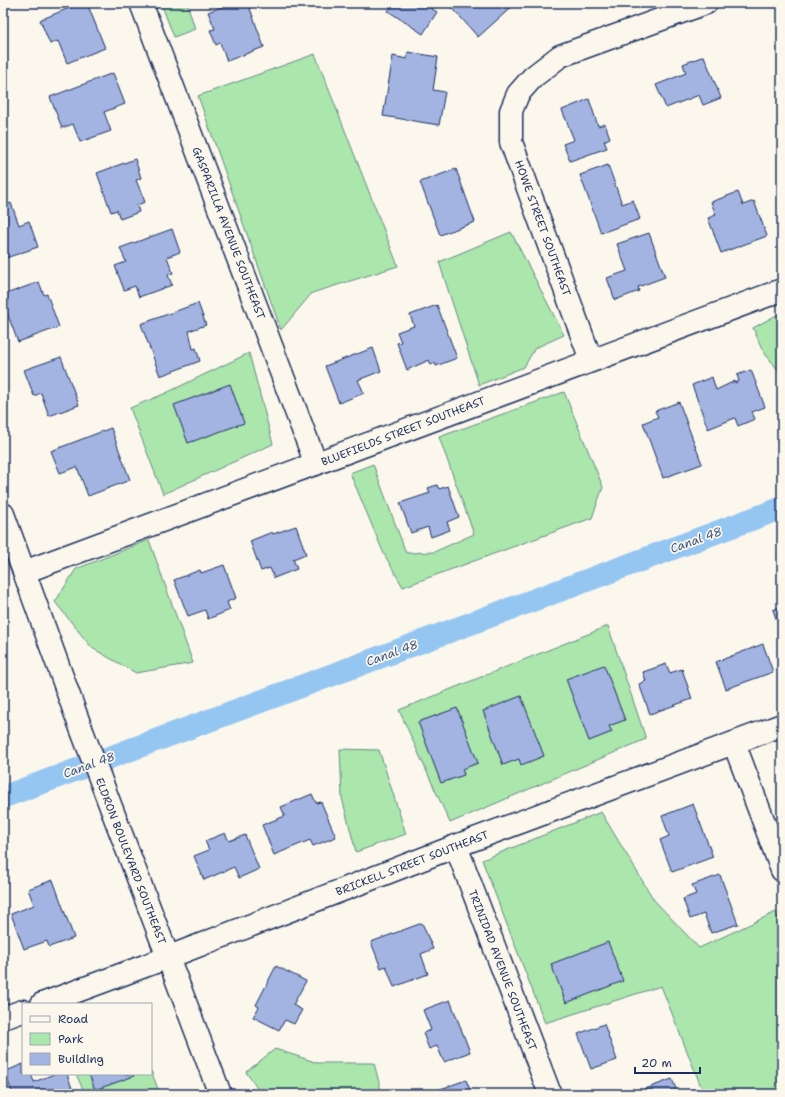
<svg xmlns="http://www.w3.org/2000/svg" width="785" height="1097" font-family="'Shantell Sans',sans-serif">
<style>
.green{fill:#abe6ac;stroke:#638a85}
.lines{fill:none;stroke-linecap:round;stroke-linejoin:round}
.canal{stroke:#95c6f1;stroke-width:23}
.building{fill:#a3b3e2;stroke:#1b2f5e}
.street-casing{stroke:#1b2f5e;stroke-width:25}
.secondary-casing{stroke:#1b2f5e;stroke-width:25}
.street{stroke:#fbf7ec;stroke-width:22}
.secondary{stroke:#fbf7ec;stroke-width:22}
.labels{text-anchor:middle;stroke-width:3.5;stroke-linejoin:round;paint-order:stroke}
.street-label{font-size:11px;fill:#1b2f5e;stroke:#fbf7ec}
.water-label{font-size:12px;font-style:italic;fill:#3a5583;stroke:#fbf7ec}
</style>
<rect width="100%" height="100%" fill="#fbf7ec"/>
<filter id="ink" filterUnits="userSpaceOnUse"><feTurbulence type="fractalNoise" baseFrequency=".025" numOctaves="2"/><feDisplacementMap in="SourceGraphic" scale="8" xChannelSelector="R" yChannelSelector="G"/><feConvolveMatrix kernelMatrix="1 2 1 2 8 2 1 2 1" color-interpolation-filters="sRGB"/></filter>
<g filter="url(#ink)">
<!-- green -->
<g class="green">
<polygon points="161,3 187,3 195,29 174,37"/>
<polygon points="315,54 398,266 312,293 281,330 198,96"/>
<polygon points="511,232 564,335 535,348 524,367 479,385 439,262"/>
<polygon points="782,312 782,375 763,351 753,328"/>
<polygon points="249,353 273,444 163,494 130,408 164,394"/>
<polygon points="564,392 603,487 592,518 403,587 384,554 350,473 373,464 406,553 434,552 474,534 439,437"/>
<polygon points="149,540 193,663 136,673 92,648 55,602 76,569"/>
<polygon points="608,626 646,739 450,823 399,710"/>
<polygon points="340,749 379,750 406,834 356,852 342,798"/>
<polygon points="601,812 654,900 699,948 776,912 782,931 782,1094 704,1094 661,986 545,1023 482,860"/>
<polygon points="275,1049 318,1063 374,1063 382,1094 261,1094 246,1072"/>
<polygon points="151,1071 160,1094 85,1094 76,1074 151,1074"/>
</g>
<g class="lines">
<!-- canal -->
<polyline class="canal" points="3,797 782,508"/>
</g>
<!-- building -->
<g class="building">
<polygon points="81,3 87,3 105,48 67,63 58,41 50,44 40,20"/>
<polygon points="232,3 248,3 264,47 227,61 220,43 216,45 210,30 215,29 208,12"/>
<polygon points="394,3 423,3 437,12 423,34 388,11"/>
<polygon points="448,3 516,3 478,37"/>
<polygon points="408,52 438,57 433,90 445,92 439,125 383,116 393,56 407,59"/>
<polygon points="704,56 721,98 703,105 699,95 666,108 656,85 686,73 683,64"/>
<polygon points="113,73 125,104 104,112 111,131 80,142 73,124 62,128 50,97"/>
<polygon points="589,99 598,126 605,124 610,138 604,141 607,148 570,161 563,144 574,140 562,110"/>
<polygon points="135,159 141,178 136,180 145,202 137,205 139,212 120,219 117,210 111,212 97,173"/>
<polygon points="608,165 622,204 633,200 640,219 601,233 580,175"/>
<polygon points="456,169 475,222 440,235 420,182"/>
<polygon points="738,192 743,205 754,201 767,236 721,253 708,218 716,215 711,202"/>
<polygon points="11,203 19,225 29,221 38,247 3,259 3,206"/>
<polygon points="172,229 180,252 167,257 173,273 168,275 172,285 139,297 135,286 124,290 115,266 126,262 120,248"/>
<polygon points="649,233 665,277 638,287 639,291 615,300 607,278 627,271 617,244"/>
<polygon points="39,282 44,295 47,294 59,327 18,342 3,302 3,295"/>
<polygon points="198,303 206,325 189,331 193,349 196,348 200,361 160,376 141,324"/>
<polygon points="437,305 457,358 436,366 435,363 431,365 429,360 407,370 397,343 401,342 397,332 414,326 410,315"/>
<polygon points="373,348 381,371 358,380 364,393 339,403 325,366"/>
<polygon points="61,357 79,405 49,416 41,393 34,396 24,370"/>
<polygon points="751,370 765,407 752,412 755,419 738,426 735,418 708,429 692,385 712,377 716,390 735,381 735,383 739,381 737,375"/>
<polygon points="230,384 244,423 188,443 174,405"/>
<polygon points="679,402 702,464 663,478 643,423 658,417 655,411"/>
<polygon points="111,428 130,480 88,496 77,467 60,473 51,451"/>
<polygon points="437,485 439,489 448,486 459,517 447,522 450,530 431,537 428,527 411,533 400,503 430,493 428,488"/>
<polygon points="296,526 306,554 293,559 297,569 274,578 270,568 261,571 250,541 272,532 273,534"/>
<polygon points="224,565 236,598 227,602 230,610 208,619 205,610 188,616 174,580 200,570 201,573"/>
<polygon points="782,606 782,635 773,610"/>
<polygon points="763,644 773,672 726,689 716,662"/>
<polygon points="666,664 670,673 682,669 692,699 650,714 639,684 646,681 643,672"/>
<polygon points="604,665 625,720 609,726 612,732 589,741 566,679"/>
<polygon points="521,696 544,756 521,765 519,759 503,765 483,711"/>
<polygon points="457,708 478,763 462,769 464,775 441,783 418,722"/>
<polygon points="312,794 316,803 321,802 336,837 313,846 310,840 274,855 262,825 285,816 281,807"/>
<polygon points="693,804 713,857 672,872 660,840 669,836 662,816"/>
<polygon points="225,833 229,841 245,835 259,869 239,878 234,867 204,880 194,856 209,850 205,841"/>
<polygon points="720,875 738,924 711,933 704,914 690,919 683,899 696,894 692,885"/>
<polygon points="53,880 74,938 49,947 47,941 24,949 11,914 34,905 28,889"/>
<polygon points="422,923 433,949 421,954 428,974 394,987 386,966 381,968 371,942"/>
<polygon points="608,942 623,981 566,1003 551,964"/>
<polygon points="276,966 306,981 293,1005 302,1010 294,1024 285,1020 279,1030 253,1017 259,1007 256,1005"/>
<polygon points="450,1000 470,1052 444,1062 437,1046 429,1049 423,1033 431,1030 423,1010"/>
<polygon points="604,1024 617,1060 591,1069 578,1034"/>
<polygon points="23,1064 23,1074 31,1074 34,1082 54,1074 67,1074 74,1094 13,1094 4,1072"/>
<polygon points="89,1074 133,1074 134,1076 95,1090"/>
<polygon points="672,1079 678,1094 632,1094"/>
<polygon points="466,1080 472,1094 430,1094 429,1093"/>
</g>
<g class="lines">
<defs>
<g id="street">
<polyline points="141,3 316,464"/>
<polyline points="591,360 511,142 511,111 518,94 533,77 560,56 706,3"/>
<polyline points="24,572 782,290"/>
<polyline points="734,743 782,870"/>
<polyline points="456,846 550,1094"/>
<polyline points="42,1004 169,957 456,846 782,725"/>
<polyline points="3,1018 23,1011"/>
</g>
<polyline id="secondary" points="3,514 76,715 220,1094"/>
</defs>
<!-- street casing -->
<use href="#street" class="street-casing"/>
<!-- secondary casing -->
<use href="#secondary" class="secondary-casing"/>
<!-- street -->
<use href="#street" class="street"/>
<!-- secondary -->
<use href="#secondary" class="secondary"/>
</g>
</g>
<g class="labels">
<!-- street labels -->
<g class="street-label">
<text transform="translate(543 228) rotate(70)" y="4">HOWE STREET SOUTHEAST</text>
<text transform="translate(229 233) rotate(69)" y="4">GASPARILLA AVENUE SOUTHEAST</text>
<text transform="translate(403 431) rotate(-21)" y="4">BLUEFIELDS STREET SOUTHEAST</text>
<text transform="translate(131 861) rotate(69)" y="4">ELDRON BOULEVARD SOUTHEAST</text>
<text transform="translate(412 863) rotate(-21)" y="4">BRICKELL STREET SOUTHEAST</text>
<text transform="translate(503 970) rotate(69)" y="4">TRINIDAD AVENUE SOUTHEAST</text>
</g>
<!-- water labels -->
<g class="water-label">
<text transform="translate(696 540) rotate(-20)" y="4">Canal 48</text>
<text transform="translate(392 653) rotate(-20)" y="4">Canal 48</text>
<text transform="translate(89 765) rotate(-20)" y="4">Canal 48</text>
</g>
</g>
<!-- margin -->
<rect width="785" height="1097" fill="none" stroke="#fbf7ec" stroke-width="16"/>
<rect x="8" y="8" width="769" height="1081" fill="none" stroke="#1b2f5e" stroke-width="1.5" filter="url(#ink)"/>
<!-- legend -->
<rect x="22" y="1003" width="130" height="72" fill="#fbf7ec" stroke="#a1a7b3"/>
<rect x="30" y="1016" width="20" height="6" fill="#fbf7ec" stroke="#a1a7b3"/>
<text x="58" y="1023" font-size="12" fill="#1b2f5e">Road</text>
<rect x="30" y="1033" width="20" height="12" fill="#abe6ac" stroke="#a1a7b3"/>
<text x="58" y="1043" font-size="12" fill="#1b2f5e">Park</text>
<rect x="30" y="1053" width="20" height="12" fill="#a3b3e2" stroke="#a1a7b3"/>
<text x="58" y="1063" font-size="12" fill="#1b2f5e">Building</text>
<!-- scale -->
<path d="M635 1067v6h65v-6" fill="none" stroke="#1b2f5e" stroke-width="2"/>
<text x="641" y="1067" font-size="12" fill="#1b2f5e" stroke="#fbf7ec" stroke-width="3" paint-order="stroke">20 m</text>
</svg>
